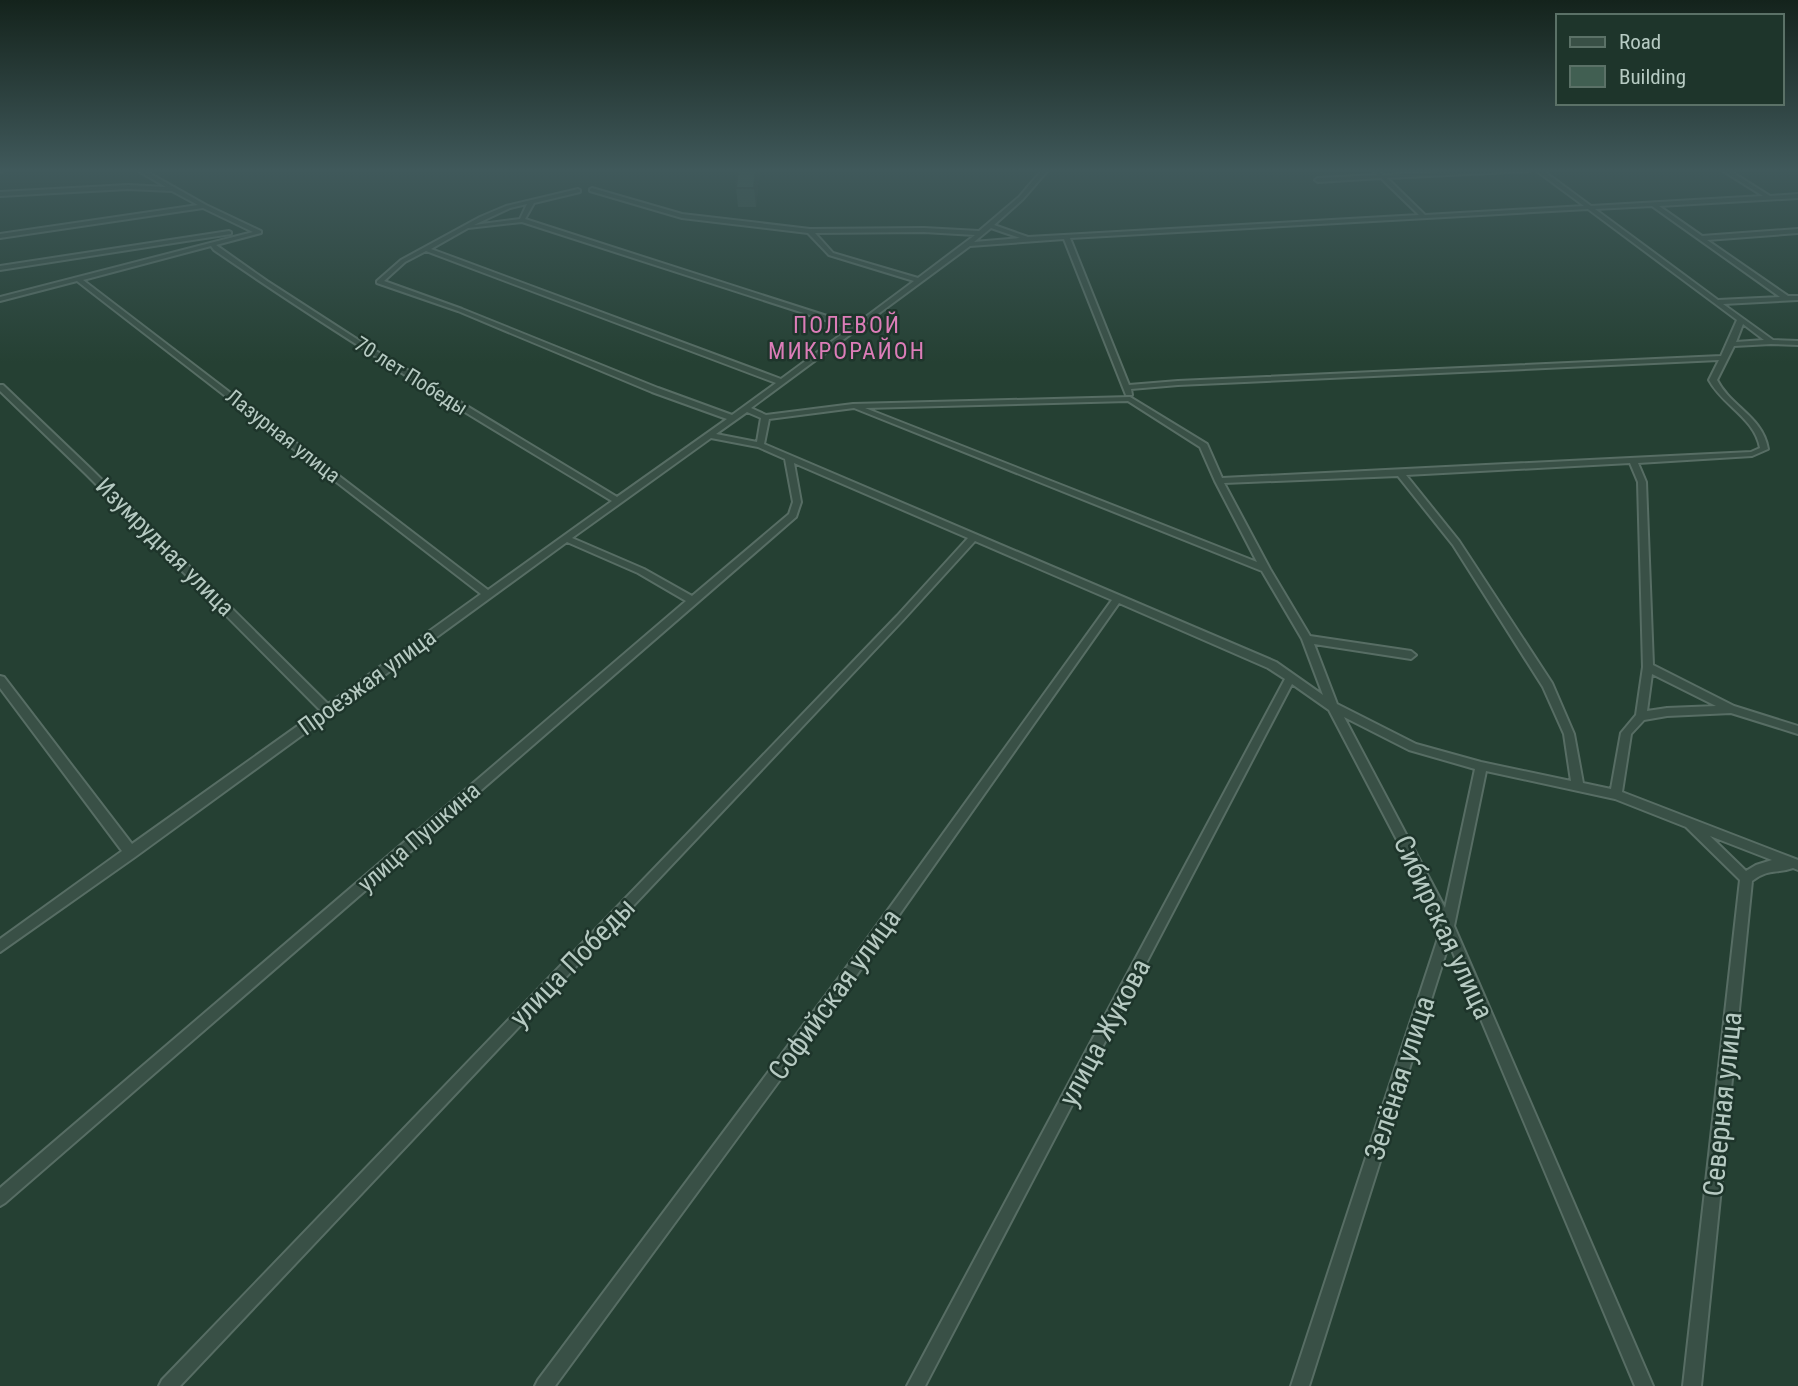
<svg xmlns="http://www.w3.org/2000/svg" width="1798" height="1386" font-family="'Roboto Condensed',sans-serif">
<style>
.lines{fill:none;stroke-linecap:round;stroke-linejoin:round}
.street-casing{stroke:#576d64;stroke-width:4}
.street{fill:#395046;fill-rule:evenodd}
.wall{fill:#385247}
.shaded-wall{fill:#2e4239}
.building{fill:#415f52;stroke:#2e4239;stroke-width:2}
.labels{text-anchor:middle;stroke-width:5;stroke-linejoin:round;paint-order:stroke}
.far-street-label{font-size:21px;fill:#b6cac2;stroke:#1e352b}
.far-quarter-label{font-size:23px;letter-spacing:2px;fill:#dc7db8;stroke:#1e352b}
.street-label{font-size:24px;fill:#b6cac2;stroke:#1e352b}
.near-street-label{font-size:28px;fill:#b6cac2;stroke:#1e352b}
</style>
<rect width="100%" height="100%" fill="#254033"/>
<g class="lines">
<defs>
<g id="street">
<polygon points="0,169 6,169 0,172"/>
<path d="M135,169H142L206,205L261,231V233L216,245L267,281L366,345L617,497L727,419L652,392L458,311L377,283V281L401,260L480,217L506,206L578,189L580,190V192L534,203L525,219L855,325L914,281L829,255L808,233L682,218L590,191V189L592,188L682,214L810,229L924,228L979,231L1019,197L1043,169H1049L1023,199L994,225L1028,237L1419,215L1381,178L1318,182L1315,180L1318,178L1377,175L1371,169H1377L1383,175L1497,169H1533L1530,171L1387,178L1425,215L1584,206L1534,169H1541L1591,206L1763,196L1720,169H1727L1770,196L1798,194V198L1659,206L1702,236L1798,229V233L1707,240L1788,296H1798V300L1723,304L1773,340L1798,341V345L1771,344L1734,346L1717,380C1731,407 1763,417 1768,449L1752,456L1638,463L1646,482L1653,665L1734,706L1798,726V734L1731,713L1667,716L1644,720L1631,734L1622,792L1798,860V870L1793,868C1776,874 1769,868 1752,881L1701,1386H1683L1740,880L1686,827L1615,799L1486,771L1454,926L1653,1386H1635L1449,943L1309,1386H1291L1442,926L1329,710L1292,684L925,1386H907L1285,679L1268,668L1119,603L851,983L555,1386H535L538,1380L841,975L1112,600L975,541L903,620L180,1386H159L162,1380L897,616L968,538L794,463L801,502L796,517L5,1203L0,1206V1188L686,601L638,573L567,542L135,857L0,952V939L122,851L0,688V676L4,677L132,844L320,710L86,474L0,391V385H3L92,470L328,704L481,594L77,281L0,301V297L253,232L203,208L0,238V234L198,205L172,191L128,189L0,196V192L128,185L166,187ZM527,204L520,219L474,225L510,208ZM1652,206L1780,297L1718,300L1595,209ZM1588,209L1737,320L1721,356L1178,381L1129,385L1070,238ZM522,222L850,328L781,379L431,249L468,228ZM991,228L1020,238L974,242ZM924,232L975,235L918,278L833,253L815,233ZM1064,239L1126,395H1132L1131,389L1178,385L1719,360L1709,380C1723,406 1755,418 1760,448L1751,452L1222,478L1207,444L1130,397L853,404L766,415L751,408L970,246ZM211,246L214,250C343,339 477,420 612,501L488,590L83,280ZM426,251L776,383L732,415L658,388L462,309L384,281L405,262ZM1743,324L1764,340L1736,342ZM1128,401L1200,447L1215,481L1257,562L865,408ZM854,408L1262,571L1302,639L1323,695L1276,662L764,444L769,419ZM747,412L761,418L757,442L716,434ZM711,438L758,447L785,459L793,502L789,514L692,596L644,569L572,538ZM1630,463L1638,482L1643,667L1636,715L1621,733L1611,789L1583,783L1574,734L1552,683L1459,541L1406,475ZM1398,476L1453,545L1543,687L1564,734L1571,781L1481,762L1416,744L1337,704L1314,644L1411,659L1416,655L1411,651L1310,636L1270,569L1224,483ZM1652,674L1716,706L1667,708L1647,711ZM1344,717L1409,750L1475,769L1445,908ZM1710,836L1772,860L1756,865L1746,871Z"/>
<polygon points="229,231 231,232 231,234 0,270 0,266"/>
</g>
</defs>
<!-- street casing -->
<use href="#street" class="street-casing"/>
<!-- street -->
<use href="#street" class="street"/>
</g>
<!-- wall -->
<polygon class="wall" points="738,169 758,169 759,176 756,207 738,207 736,188"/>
<!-- shaded-wall -->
<polygon class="shaded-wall" points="756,169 758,169 759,176 756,207 754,188"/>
<!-- building -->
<polygon class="building" points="738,169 756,169 754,188 736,188"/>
<!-- sky -->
<linearGradient id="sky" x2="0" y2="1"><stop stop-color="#14231c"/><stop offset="0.47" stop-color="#40595b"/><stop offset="1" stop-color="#40595b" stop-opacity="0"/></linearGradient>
<rect width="1798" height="363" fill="url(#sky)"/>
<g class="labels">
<!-- far-street labels -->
<g class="far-street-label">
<text transform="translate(411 376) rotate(32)" y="7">70 лет Победы</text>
<text transform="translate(283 436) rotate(38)" y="7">Лазурная улица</text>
</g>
<!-- far-quarter labels -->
<g class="far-quarter-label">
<text x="847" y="333">ПОЛЕВОЙ<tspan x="847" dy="26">МИКРОРАЙОН</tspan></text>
</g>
<!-- street labels -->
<g class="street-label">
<text transform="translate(165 547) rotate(45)" y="8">Изумрудная улица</text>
<text transform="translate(367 682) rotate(-36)" y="8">Проезжая улица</text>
<text transform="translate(419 837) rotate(-41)" y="8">улица Пушкина</text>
</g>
<!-- near-street labels -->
<g class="near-street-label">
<text transform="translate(1444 927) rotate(65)" y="10">Сибирская улица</text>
<text transform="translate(572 962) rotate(-46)" y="10">улица Победы</text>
<text transform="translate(834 994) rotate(-54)" y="10">Софийская улица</text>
<text transform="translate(1104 1032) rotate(-62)" y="10">улица Жукова</text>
<text transform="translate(1399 1078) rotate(-72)" y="10">Зелёная улица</text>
<text transform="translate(1722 1104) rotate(-84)" y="10">Северная улица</text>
</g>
</g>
<!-- legend -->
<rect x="1556" y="14" width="228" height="91" fill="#1e352b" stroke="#5b7167" stroke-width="2"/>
<rect x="1570" y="37" width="35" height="10" fill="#395046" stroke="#5b7167" stroke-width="2"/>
<text x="1619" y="49" font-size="21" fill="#b6cac2">Road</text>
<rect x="1570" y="66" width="35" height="21" fill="#415f52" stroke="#5b7167" stroke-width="2"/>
<text x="1619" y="84" font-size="21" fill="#b6cac2">Building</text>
</svg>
